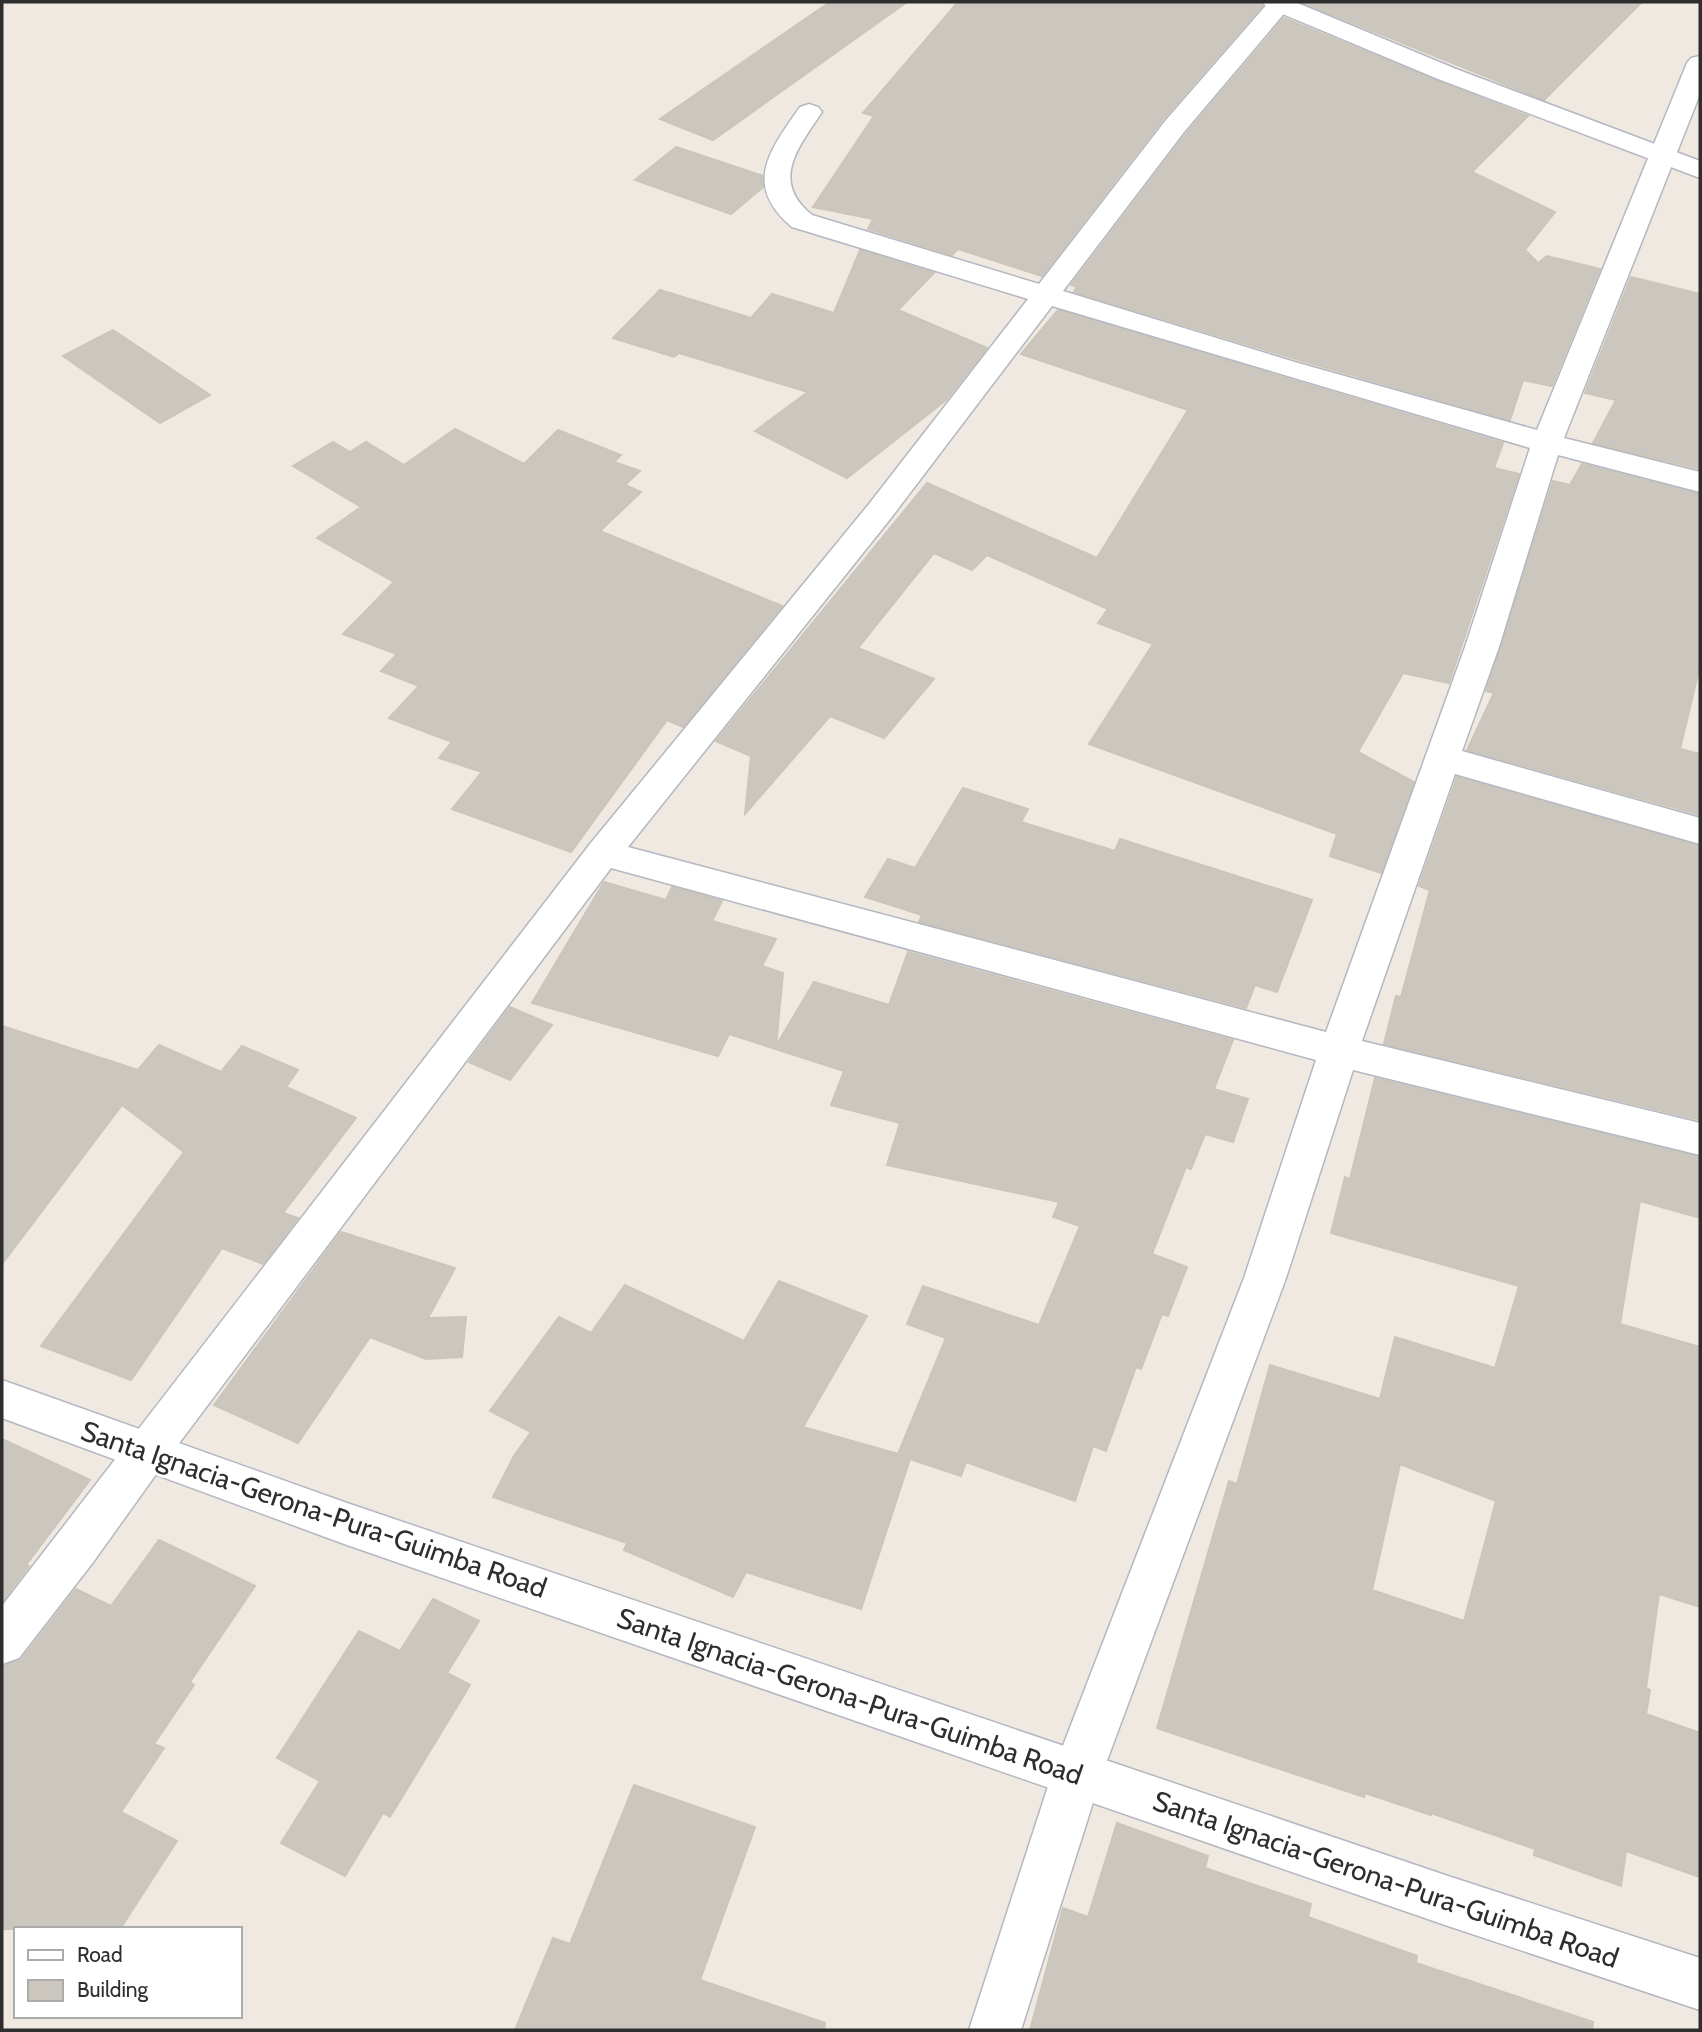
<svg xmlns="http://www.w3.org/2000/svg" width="1702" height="2032" font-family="Cabin,sans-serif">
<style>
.building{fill:#cbc7bf;stroke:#cbc5ba;stroke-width:2;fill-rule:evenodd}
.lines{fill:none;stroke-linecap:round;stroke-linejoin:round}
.street-casing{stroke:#b4b7c1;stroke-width:3}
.secondary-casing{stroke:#b4b7c1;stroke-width:3}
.street{fill:#fff;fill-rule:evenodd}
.secondary{fill:#fff;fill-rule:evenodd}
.labels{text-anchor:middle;stroke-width:6;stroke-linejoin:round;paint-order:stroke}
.near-street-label{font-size:28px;fill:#2e2e2e;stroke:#fff}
</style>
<rect width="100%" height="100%" fill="#efe9e1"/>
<!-- building -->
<g class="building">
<polygon points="830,2 907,2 713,140 660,119"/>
<polygon points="958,2 1260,2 1262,6 1164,118 1042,276 958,249 952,255 868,229 873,219 813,207 874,116 863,113"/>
<polygon points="1301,2 1642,2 1544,100"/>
<polygon points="1284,18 1437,81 1528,116 1472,172 1555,212 1525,250 1538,263 1547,256 1600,269 1552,386 1523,380 1510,420 1299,360 1074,292 1077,287 1071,285 1186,134"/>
<polygon points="676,147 763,176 763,187 731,214 635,180"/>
<polygon points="860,250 934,273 898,310 987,348 946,400 847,478 755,431 808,392 679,353 674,357 613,338 660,290 751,318 772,294 834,313"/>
<polygon points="1631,277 1700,294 1700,469 1593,443 1616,400 1585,393"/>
<polygon points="1058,310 1503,443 1494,468 1519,474 1449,683 1403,673 1358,752 1414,782 1381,873 1330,856 1337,834 1089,744 1153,644 1098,623 1108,609 987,555 972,570 934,553 858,648 934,679 884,738 830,716 745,814 751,756 716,741 927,483 1097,558 1188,410 1021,354"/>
<polygon points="113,330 210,395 160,423 63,356"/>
<polygon points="455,429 524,464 558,430 621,455 614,462 640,471 625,485 641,492 600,531 782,606 683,727 667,720 571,852 452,809 482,772 439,758 452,742 389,718 419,686 381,671 397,654 343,634 394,582 317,538 361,507 293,466 333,442 350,452 366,442 404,465"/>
<polygon points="1582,464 1700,494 1700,666 1680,749 1700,754 1700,815 1467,750 1494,693 1486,691 1553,481 1570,485"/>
<polygon points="1457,777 1700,846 1700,1120 1384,1044 1396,996 1401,997 1430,890 1419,886"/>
<polygon points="963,788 1028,809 1021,822 1115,851 1120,839 1312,900 1277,992 1255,985 1246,1008 919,922 922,915 865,897 888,859 915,868"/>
<polygon points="604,882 666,900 672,887 722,901 712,921 776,939 762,966 783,973 776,1046 814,982 889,1005 908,952 1233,1040 1214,1089 1248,1099 1233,1142 1205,1134 1191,1169 1186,1167 1152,1254 1187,1267 1168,1316 1162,1314 1141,1369 1136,1367 1106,1451 1093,1446 1075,1501 966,1462 961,1476 910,1459 861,1609 746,1572 733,1597 624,1550 627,1543 493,1497 514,1456 531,1432 490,1411 559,1317 591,1333 625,1285 744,1341 779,1281 867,1316 803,1427 898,1454 946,1338 907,1324 923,1286 1039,1325 1080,1226 1053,1217 1059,1202 887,1165 900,1123 831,1105 844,1071 729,1034 718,1056 532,1003"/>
<polygon points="510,1007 552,1025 510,1080 469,1062"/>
<polygon points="2,1026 138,1070 159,1045 221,1072 242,1046 298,1070 286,1087 356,1118 283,1213 298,1218 263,1264 222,1248 131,1380 41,1346 184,1152 122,1105 2,1264"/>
<path d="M1375,1078L1700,1157V1218L1640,1201L1620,1324L1700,1347V1607L1659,1594L1646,1688L1650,1690L1646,1714L1700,1733V1877L1626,1851L1621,1886L1534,1855L1535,1849L1431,1813V1815L1365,1793L1364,1797L1157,1728L1229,1481L1237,1484L1270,1365L1380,1399L1395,1337L1495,1368L1519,1286L1331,1233L1345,1177L1350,1179ZM1400,1464L1496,1501L1464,1621L1372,1590Z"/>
<polygon points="341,1232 455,1268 428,1318 466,1317 462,1357 426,1359 370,1337 298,1443 214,1405"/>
<polygon points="2,1439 90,1480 26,1565 29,1566 2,1602"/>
<polygon points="159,1540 255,1586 190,1682 194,1685 154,1744 164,1748 121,1812 177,1841 120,1929 2,1929 2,1666 21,1660 76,1589 111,1606"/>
<polygon points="433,1599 479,1621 447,1673 470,1685 390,1817 383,1813 345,1876 281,1843 320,1781 277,1758 359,1631 400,1651"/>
<polygon points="634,1785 755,1827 700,1980 825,2023 824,2030 515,2030 553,1938 570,1944"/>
<polygon points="1117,1823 1208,1856 1205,1868 1311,1904 1308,1917 1417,1956 1416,1963 1593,2022 1592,2030 1030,2030 1063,1908 1088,1917"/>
</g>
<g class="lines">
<defs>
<path id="street" d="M1269,2H1294L1184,132L1063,291L1298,363L1537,430L1687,63L1691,58L1700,56V94L1564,438L1700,472V492L1558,455L1499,647L1462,751L1700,818V844L1455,774L1362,1041L1700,1123V1155L1353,1070L1286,1278L1102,1774L1021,2030H969L1052,1774L1244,1278L1316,1060L611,868L162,1466L94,1561L19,1658L2,1664V1606L590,844L869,504L1028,299L792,227C742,185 770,150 800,107L809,104L818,107L822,112C798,148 770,181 812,215L1039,284L1166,120ZM1052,306L1530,448L1465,647L1326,1032L628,847L891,518Z"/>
<g id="secondary">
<polygon points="1263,2 1295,2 1456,69 1700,161 1700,178 1438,79 1266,7"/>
<polygon points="2,1380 347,1503 1448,1876 1700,1958 1700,2010 1448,1926 347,1545 2,1418"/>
</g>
</defs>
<!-- street casing -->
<use href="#street" class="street-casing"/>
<!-- secondary casing -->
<use href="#secondary" class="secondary-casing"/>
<!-- street -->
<use href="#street" class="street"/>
<!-- secondary -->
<use href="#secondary" class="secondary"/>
</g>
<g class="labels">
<!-- near-street labels -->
<g class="near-street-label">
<text transform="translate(314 1509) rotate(19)" y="10">Santa Ignacia-Gerona-Pura-Guimba Road</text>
<text transform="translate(850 1696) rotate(19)" y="10">Santa Ignacia-Gerona-Pura-Guimba Road</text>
<text transform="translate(1386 1879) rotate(19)" y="10">Santa Ignacia-Gerona-Pura-Guimba Road</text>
</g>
</g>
<!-- border -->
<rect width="1702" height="2032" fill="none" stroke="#2e2e2e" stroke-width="7"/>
<!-- legend -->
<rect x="14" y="1927" width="228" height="91" fill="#ffffff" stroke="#ababab" stroke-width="2"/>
<rect x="28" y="1950" width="35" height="10" fill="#ffffff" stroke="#ababab" stroke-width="2"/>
<text x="77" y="1962" font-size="21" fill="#2e2e2e">Road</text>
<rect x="28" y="1980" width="35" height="21" fill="#cbc7bf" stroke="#ababab" stroke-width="2"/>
<text x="77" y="1997" font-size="21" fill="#2e2e2e">Building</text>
</svg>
